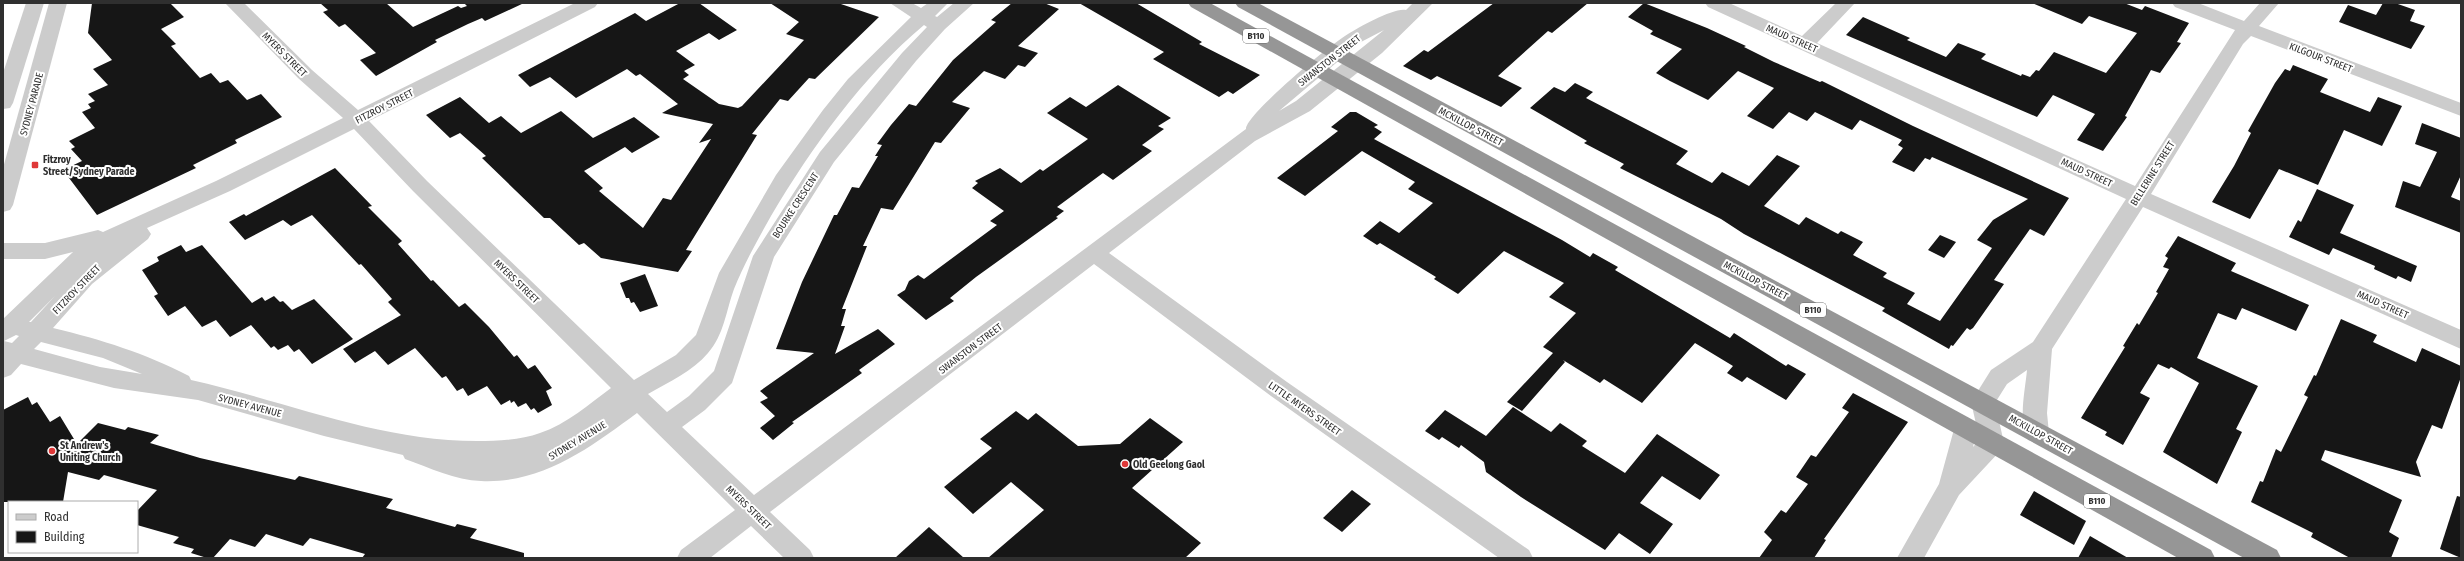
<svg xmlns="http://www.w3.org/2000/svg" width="2464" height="561" font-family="'Fira Sans Condensed',sans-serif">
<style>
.building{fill:#161616}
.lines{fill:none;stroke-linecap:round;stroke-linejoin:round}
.minor{fill:#ccc;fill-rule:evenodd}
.highway{fill:#969696;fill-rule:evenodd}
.poi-dot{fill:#df3838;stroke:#fff;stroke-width:1.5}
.labels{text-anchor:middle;stroke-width:4;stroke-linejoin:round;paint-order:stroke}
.shield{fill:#fff;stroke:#6d6d6d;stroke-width:1}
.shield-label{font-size:9px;font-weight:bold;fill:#2f2f2f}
.street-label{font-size:10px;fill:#2f2f2f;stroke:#fff}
.poi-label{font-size:10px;font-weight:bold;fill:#2f2f2f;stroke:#fff;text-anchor:start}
</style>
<rect width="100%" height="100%" fill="#fff"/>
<!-- building -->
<g class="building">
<polygon points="92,3 170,3 184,17 161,29 176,44 171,46 200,78 211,73 220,83 228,80 247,100 261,94 282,117 235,140 237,143 193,165 196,168 97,215 63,170 82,161 71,149 75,147 69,141 95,128 82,112 91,108 88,104 95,101 88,94 108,85 93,69 112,60 88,33"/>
<polygon points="320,3 386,3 413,27 458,6 461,8 467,6 464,3 524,3 485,21 482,18 468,24 435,40 437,42 376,76 360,60 376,53 345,24 339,27 323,12 328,10"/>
<polygon points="680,3 699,3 737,30 719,40 709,33 676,51 695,65 684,71 689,75 683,79 719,104 738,108 742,106 804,40 786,34 799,22 770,3 838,3 879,17 815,79 809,78 788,101 780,99 752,134 757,135 686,250 692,251 678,272 601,258 584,243 579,245 550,218 544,218 482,158 486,156 460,133 450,138 426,115 460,97 489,123 501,116 521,133 561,111 593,138 634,117 660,137 632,153 625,147 584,171 603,188 599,191 643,228 663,198 671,200 711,139 699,143 713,124 662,113 678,104 640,74 636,76 627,69 576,98 550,77 530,87 518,75 635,13 646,21"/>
<polygon points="1012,3 1044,3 1059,9 1018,46 1038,53 1025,67 1018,65 1005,79 984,71 952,102 970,108 941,143 935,142 893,210 881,208 863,246 867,246 842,309 846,309 841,326 845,326 835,354 878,329 895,344 859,370 862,373 792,422 794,423 773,440 760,428 775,416 760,402 768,398 760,391 814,353 776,349 802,282 834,215 837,215 852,187 859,188 878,156 875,156 882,145 877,144 891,125 909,104 916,106 953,60 996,22 991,20"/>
<polygon points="1079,3 1136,3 1202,42 1199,44 1260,75 1233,94 1228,91 1219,97 1153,59 1164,52"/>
<polygon points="1494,3 1588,3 1552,33 1548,31 1498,76 1522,88 1501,107 1437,76 1431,80 1403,66 1424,50 1428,52"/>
<polygon points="1644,3 1707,28 1746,46 1744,47 1774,62 1820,82 1822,81 1913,126 2069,198 2044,236 2030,229 1994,280 2004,284 1973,328 1970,330 1967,328 1953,346 1951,345 1949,349 1882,311 1885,308 1744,234 1721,219 1620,168 1624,164 1584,143 1587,141 1530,108 1554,87 1565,92 1575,83 1593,92 1586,98 1688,151 1676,164 1712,183 1722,172 1749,186 1777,155 1800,166 1764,206 1799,225 1806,217 1838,234 1841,231 1863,242 1853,255 1887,273 1883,277 1915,293 1907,304 1940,321 1992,248 1977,240 1993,220 2028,199 1932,157 1930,160 1925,158 1914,172 1892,162 1903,148 1898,145 1902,140 1860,120 1852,130 1815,112 1807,121 1789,112 1773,129 1747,116 1774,88 1738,71 1708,100 1670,81 1656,73 1682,49 1650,34 1653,31 1628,17"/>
<polygon points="2032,3 2124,3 2142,10 2145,6 2189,23 2177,42 2181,43 2160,73 2151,70 2125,116 2127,117 2103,151 2077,140 2095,114 2053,95 2037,117 1846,35 1863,17 1910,38 1907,40 1946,57 1958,43 1986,54 1981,59 2021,76 2022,74 2030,77 2036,70 2039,71 2054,52 2106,73 2137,33 2089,16 2082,24"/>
<polygon points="2383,3 2395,3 2415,10 2410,21 2425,26 2411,49 2339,22 2348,5 2376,15"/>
<polygon points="2293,65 2328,79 2320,92 2370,112 2378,97 2402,106 2382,146 2344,130 2318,185 2279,169 2250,219 2212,202 2234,166 2251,133 2248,131 2275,83 2285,69 2290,71"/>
<polygon points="1118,85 1171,118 1158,126 1164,129 1142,145 1152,151 1113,180 1103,173 1057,207 1064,211 1056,217 1058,218 976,277 950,298 954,301 926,320 897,295 905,290 909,281 918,275 924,279 997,225 990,221 1004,211 972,188 978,183 975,181 1000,168 1021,183 1040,169 1043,171 1088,139 1047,113 1070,97 1086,107"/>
<polygon points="1350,112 1356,112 1378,125 1374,127 1382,132 1374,139 1562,240 1590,257 1593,253 1618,267 1615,270 1730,338 1734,333 1786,366 1788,364 1806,374 1786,400 1747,377 1742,382 1727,373 1733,366 1695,343 1642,403 1604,379 1600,383 1563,360 1565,362 1522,411 1507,402 1553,353 1543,347 1576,313 1549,297 1564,283 1504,251 1458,294 1434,279 1436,277 1380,243 1377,245 1363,236 1380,221 1399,233 1433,203 1408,189 1415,182 1362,151 1305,196 1277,178 1338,131 1331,127"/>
<polygon points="2422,123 2461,138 2461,175 2451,197 2461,201 2461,233 2395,207 2403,181 2420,187 2437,152 2415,144"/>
<polygon points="335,168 372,206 368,207 402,241 398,244 431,281 433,280 459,307 465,303 489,327 514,357 517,355 528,369 535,365 552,388 546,391 552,405 538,413 534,408 531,410 526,403 518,407 514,401 511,403 510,400 501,405 487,386 468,396 463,388 457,391 446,376 442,378 415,348 388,365 375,351 355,363 343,349 401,315 388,302 392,299 361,264 359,265 312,215 291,226 283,220 245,240 229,222 244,214 246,216"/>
<polygon points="2317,189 2354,205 2340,233 2417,266 2411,282 2398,276 2396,279 2374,269 2375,266 2333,248 2329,255 2289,237 2298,220 2301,222"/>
<polygon points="1940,235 1956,242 1944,258 1928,250"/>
<polygon points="2178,236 2236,263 2231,271 2309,305 2296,331 2242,308 2236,320 2218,313 2197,358 2258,386 2236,429 2242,432 2217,484 2163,452 2199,383 2171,367 2169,369 2158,364 2140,393 2150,398 2123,445 2105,435 2107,432 2081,418 2125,347 2123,346 2137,323 2139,325 2158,293 2156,292 2169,269 2163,267 2168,258 2165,256"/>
<polygon points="181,245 186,252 202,245 252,303 262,297 265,301 274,296 280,302 283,301 292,310 314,299 353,339 312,364 299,349 294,352 288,345 278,350 274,346 271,348 251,325 230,337 216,320 202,327 185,306 168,316 154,296 158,294 142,270 159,261 157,257"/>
<polygon points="645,274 658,306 640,312 634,302 631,303 629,298 626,298 620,283"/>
<polygon points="2341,319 2377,335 2373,342 2416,362 2422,348 2461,366 2461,377 2442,429 2432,425 2416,462 2421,477 2325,450 2321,460 2402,500 2389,532 2399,538 2391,558 2350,558 2311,537 2313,533 2251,502 2260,481 2263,482 2276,449 2281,452 2308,397 2304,395 2314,375 2316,376"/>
<polygon points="1853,393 1908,422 1824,539 1826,540 1814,558 1759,558 1772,540 1764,532 1781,510 1786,513 1808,484 1796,477 1811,455 1816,457 1849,412 1842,408"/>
<polygon points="28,397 32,405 37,402 50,422 60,416 77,444 98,423 125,430 128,427 159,435 150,443 200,458 295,480 299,476 393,499 386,508 455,527 457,524 477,529 470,538 524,553 524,558 362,558 365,554 310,538 303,546 266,534 255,547 230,539 213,558 207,558 191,553 194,549 173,543 179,537 137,525 137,511 157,490 104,475 99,480 68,472 63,502 3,502 3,410"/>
<polygon points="1513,407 1551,432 1560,423 1587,441 1582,446 1625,473 1657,434 1720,475 1700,500 1662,476 1640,503 1673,524 1650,554 1619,533 1605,550 1521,497 1486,472 1484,462 1461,445 1459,448 1442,437 1439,440 1425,431 1445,410 1486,436"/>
<polygon points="1016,411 1028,420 1036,413 1078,446 1120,444 1150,418 1183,442 1132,488 1201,543 1185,558 988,558 1044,510 1011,482 973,514 944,487 992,448 980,439"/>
<polygon points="1352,490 1371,504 1342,532 1323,518"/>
<polygon points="2034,491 2086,521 2074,545 2020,515"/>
<polygon points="2457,496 2461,497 2461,558 2440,549"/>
<polygon points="929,527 964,558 895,558"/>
<polygon points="2090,536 2128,558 2078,558"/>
</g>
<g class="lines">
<!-- minor -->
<g class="minor">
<polygon points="26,3 44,3 13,103 10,108 3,109 3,73"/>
<polygon points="49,3 67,3 13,205 10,210 3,212 3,168"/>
<path d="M225,3H244L312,70L358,110L575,3H598L595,7L369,121L427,181L634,380L676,355L696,335L719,273L776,175L823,110L848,79L911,17L890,3H912L921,8L928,3H948L935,16L937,17L954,3H974L945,29L916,61L834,162L774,257L732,383L705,410L682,427L754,495L1246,129C1245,115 1332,43 1348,34C1359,27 1395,7 1406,10L1413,3H1433L1382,53L1310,111L1255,141L1109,253L1287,382L1529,550L1533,558H1499L1271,396L1094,264L770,512L810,550L814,558H784L751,526L710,558H677L681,550L735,510L637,413C591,447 542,484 481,481C455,480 430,468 405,459L403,455L324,436L198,400L114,388L21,364L11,375L3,378V319L73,252L45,259H3V243H45L98,230L103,232L216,181L343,118L298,78ZM924,25L927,27L902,53L820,152L753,256L714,371L689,396L667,412L648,394C669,382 693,371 708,353C724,335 726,311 734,289C744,264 758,239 771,216C812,147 862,77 924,25ZM1384,30L1296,101L1279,111L1361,42ZM354,129L413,191L611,388C589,404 567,424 540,433C521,440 497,441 477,441C378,441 286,401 191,380L189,376C144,353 103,340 53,328L92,284L148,239L151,234L147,228L230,191ZM55,296L31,322H29ZM16,335L19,336L12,343L4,341ZM41,342L103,358L142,374L100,367L34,349Z"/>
<path d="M1705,3H1729L1802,36L1836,3H1855L1817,43L2135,186L2235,30L2175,7L2172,3H2198L2244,21L2260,3H2279L2259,26L2461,103V116L2251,36L2243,44L2151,194L2461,330V349L2143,207L2052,349L2047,413L2049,433L2046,440L2037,443L2028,440C2018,419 2025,392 2027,370L2007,384L1995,403L2004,443L2001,450L1959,495L1924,558H1897L1939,484L1956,422L1965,419L1974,422L1977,428L1971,402L1991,370L2033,342L2126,199L1708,7ZM1977,430L1979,440L1973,447Z"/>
</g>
<!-- highway -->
<g class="highway">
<polygon points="1188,3 1210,3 2211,550 2215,558 2178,558 1191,7"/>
<polygon points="1235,3 1258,3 2277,550 2281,558 2244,558 1238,7"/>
</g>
</g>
<!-- markers -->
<g class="poi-dot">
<rect x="31" y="161" width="8" height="8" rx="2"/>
<circle cx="52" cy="451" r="4"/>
<circle cx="1125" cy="464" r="4"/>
</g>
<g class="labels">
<!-- shield labels -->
<g class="shield">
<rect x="1243" y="29" width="26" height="14" rx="3"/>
<rect x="1800" y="303" width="26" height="14" rx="3"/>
<rect x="2084" y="494" width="26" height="14" rx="3"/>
</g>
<g class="shield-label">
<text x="1256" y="39">B110</text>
<text x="1813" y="313">B110</text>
<text x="2097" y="504">B110</text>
</g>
<!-- street labels -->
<g class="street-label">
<text transform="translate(1792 38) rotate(24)" y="4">MAUD STREET</text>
<text transform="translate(285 54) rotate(45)" y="4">MYERS STREET</text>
<text transform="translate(2321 57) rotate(21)" y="4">KILGOUR STREET</text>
<text transform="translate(1329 60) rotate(-38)" y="4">SWANSTON STREET</text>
<text transform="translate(31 104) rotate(-75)" y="4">SYDNEY PARADE</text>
<text transform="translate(384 106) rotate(-27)" y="4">FITZROY STREET</text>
<text transform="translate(1471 126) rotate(28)" y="4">MCKILLOP STREET</text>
<text transform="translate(2087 172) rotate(25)" y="4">MAUD STREET</text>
<text transform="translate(2152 173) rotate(-58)" y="4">BELLERINE STREET</text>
<text transform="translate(795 205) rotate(-57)" y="4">BOURKE CRESCENT</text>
<text transform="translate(1756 280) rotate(28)" y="4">MCKILLOP STREET</text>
<text transform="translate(517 281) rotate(44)" y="4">MYERS STREET</text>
<text transform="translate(76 289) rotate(-46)" y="4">FITZROY STREET</text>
<text transform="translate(2383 304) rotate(24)" y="4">MAUD STREET</text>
<text transform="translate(970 348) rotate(-37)" y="4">SWANSTON STREET</text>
<text transform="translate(250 405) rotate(15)" y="4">SYDNEY AVENUE</text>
<text transform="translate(1305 408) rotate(35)" y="4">LITTLE MYERS STREET</text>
<text transform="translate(2041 434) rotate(29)" y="4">MCKILLOP STREET</text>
<text transform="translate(577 440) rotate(-31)" y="4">SYDNEY AVENUE</text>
<text transform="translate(749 507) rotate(44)" y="4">MYERS STREET</text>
</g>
<!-- poi labels -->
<g class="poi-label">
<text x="43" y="163">Fitzroy<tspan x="43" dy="12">Street/Sydney Parade</tspan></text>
<text x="60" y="449">St Andrew's<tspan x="60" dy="12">Uniting Church</tspan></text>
<text x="1133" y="468">Old Geelong Gaol</text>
</g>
</g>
<!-- border -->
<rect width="2464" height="561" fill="none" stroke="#2f2f2f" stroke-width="8"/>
<!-- legend -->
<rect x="8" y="501" width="130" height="52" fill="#ffffff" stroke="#acacac"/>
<rect x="16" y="514" width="20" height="6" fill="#cccccc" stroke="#acacac"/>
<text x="44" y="521" font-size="12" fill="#2f2f2f">Road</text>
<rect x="16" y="531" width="20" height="12" fill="#161616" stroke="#acacac"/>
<text x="44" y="541" font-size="12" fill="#2f2f2f">Building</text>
</svg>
